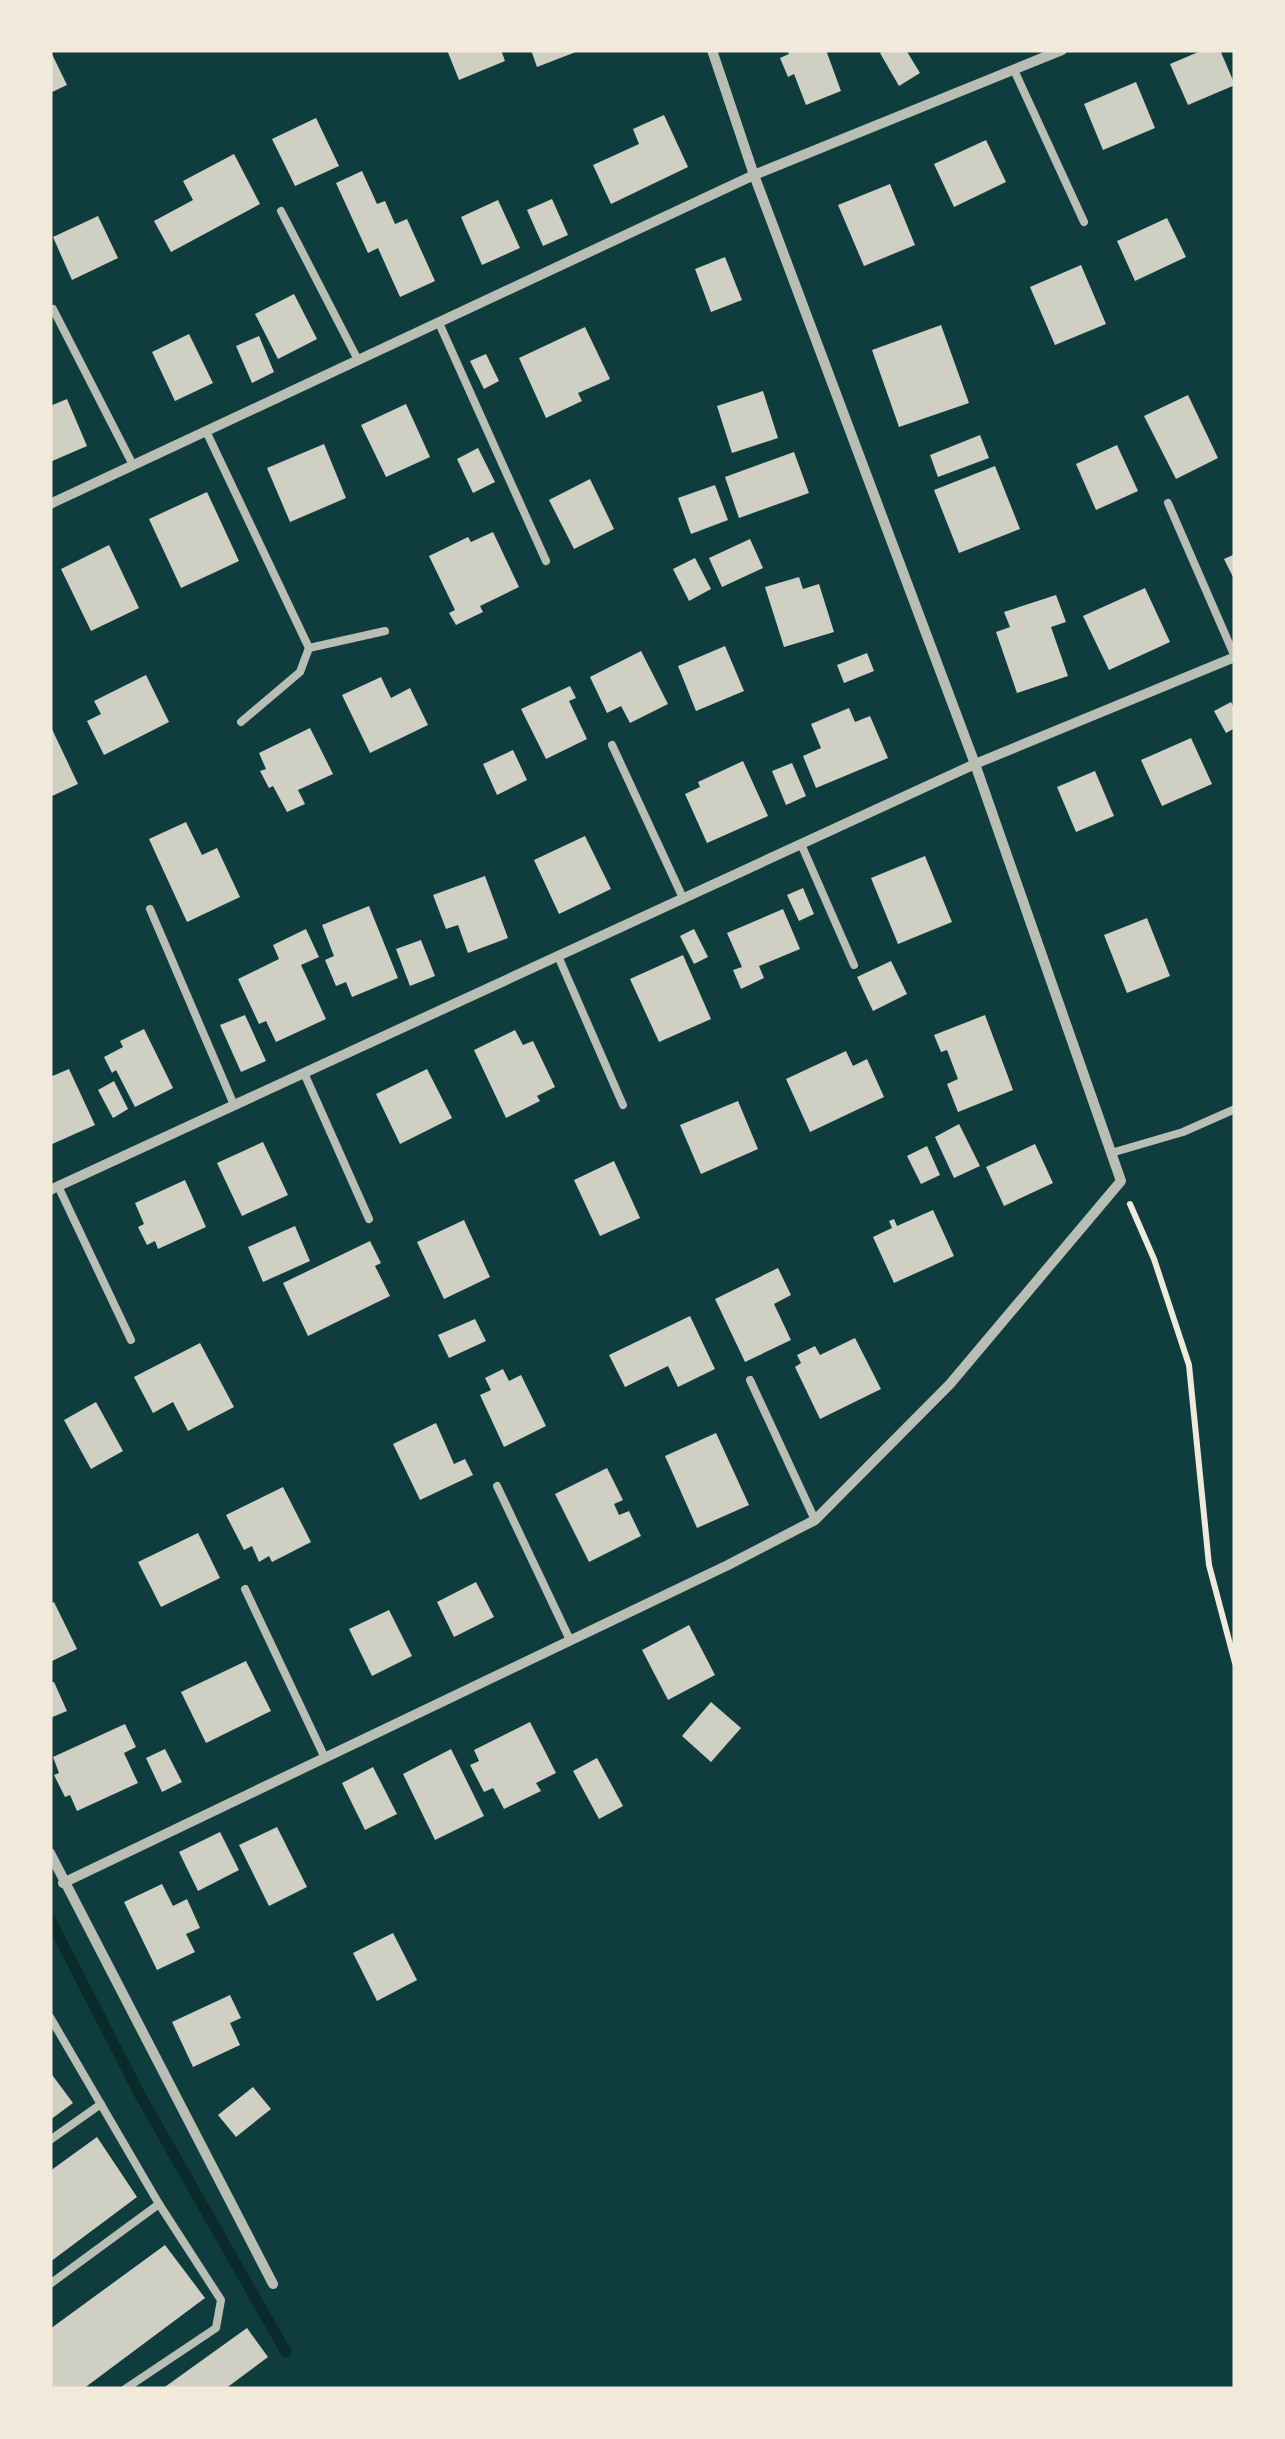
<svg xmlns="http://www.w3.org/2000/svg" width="1285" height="2439" font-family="'Fira Sans Condensed',sans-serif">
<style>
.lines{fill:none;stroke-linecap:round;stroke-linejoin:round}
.stream{stroke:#0a2a2b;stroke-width:11}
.building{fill:#cfcfc3}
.path{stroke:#f1e9da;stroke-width:6}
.service{stroke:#b8beb3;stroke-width:8}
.minor{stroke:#b8beb3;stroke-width:10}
</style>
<rect width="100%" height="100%" fill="#0f3d3e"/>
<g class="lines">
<!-- stream -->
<polyline class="stream" points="50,1919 140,2095 286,2352"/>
</g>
<!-- building -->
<g class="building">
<polygon points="50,50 67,85 50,93"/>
<polygon points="447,50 501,50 505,61 459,80"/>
<polygon points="531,50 581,50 537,67"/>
<polygon points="787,50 826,50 841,91 806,105 794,74 788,77 780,58 789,54"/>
<polygon points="885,50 906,50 920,73 899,86 880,53"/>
<polygon points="1203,50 1220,50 1235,85 1188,105 1170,64"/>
<polygon points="1136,82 1155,128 1103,150 1084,104"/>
<polygon points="664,115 688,167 611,204 593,165 639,144 633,129"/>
<polygon points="316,118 339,166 295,186 272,139"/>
<polygon points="986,140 1006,182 954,207 934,164"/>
<polygon points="234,154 260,204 171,252 154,221 193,200 183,181"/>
<polygon points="362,171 377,204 385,201 395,224 407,219 435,281 400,297 378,248 368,253 336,183"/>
<polygon points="890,184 915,245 864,266 838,205"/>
<polygon points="552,199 568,235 543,246 527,210"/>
<polygon points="498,200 520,248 482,265 461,217"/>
<polygon points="98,216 118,258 72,280 53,237"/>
<polygon points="1167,218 1186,257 1135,281 1117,241"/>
<polygon points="725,257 742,300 711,312 695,269"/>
<polygon points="1081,265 1106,324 1055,345 1030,287"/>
<polygon points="294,294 317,339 278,359 255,314"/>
<polygon points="941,325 969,403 899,427 872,350"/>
<polygon points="585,327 610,379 578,393 582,401 546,418 519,358"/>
<polygon points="189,334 213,383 175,401 152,352"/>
<polygon points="259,336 274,372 252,383 236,346"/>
<polygon points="486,354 499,381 484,389 470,361"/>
<polygon points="763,391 778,438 732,453 717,406"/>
<polygon points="1188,395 1218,458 1176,479 1144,416"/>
<polygon points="67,399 87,446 50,462 50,406"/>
<polygon points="406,404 430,457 386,477 361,425"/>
<polygon points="980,435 989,458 938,477 930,455"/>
<polygon points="324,444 346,498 290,522 267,468"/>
<polygon points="1117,445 1138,491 1096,510 1076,464"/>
<polygon points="478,448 495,482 473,493 457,459"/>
<polygon points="794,452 809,493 739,518 725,477"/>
<polygon points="995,466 1020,529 959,553 934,490"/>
<polygon points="590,479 614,529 574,549 549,500"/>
<polygon points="715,485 728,520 691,534 678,498"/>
<polygon points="207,492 239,561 181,588 149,519"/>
<polygon points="493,532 519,587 480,606 483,612 456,625 449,613 455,610 429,556 468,537 471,542"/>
<polygon points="750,539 763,568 722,587 709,558"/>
<polygon points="109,545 139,608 91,631 61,569"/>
<polygon points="1235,554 1235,581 1224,559"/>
<polygon points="695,558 711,589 689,601 673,569"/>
<polygon points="799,577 803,589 819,584 834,632 784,647 765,587"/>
<polygon points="1145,588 1170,642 1109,670 1083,616"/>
<polygon points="1056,595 1066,622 1051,627 1068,676 1017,693 996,632 1010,627 1004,612"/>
<polygon points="725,646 744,691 696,711 678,666"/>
<polygon points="641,651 668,704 630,723 621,706 607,713 590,677"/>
<polygon points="867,653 874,671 844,683 837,665"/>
<polygon points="146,675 169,722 104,755 87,721 101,714 94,701"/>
<polygon points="381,677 391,698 410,688 428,725 370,753 342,695"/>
<polygon points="570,686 576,698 569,701 587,739 546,759 521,709"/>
<polygon points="1231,702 1235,709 1235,728 1226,733 1214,711"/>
<polygon points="849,708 855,722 870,716 888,758 816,788 803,756 821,748 811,724"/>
<polygon points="50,725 78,784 50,797"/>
<polygon points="310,728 333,774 298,790 305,804 287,812 273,786 269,788 260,771 266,769 259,753"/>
<polygon points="1191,738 1212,784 1162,806 1141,760"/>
<polygon points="513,750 527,780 497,795 483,764"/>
<polygon points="743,761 768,816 707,843 685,794 700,787 698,782"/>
<polygon points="792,763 806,796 786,805 772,771"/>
<polygon points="1095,771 1114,816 1076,832 1057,787"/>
<polygon points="186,822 202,855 217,848 240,897 187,922 149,839"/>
<polygon points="585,836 611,889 559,914 534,860"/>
<polygon points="925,856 952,922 898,944 871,878"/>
<polygon points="485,876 508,938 468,953 458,925 446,929 433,895"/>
<polygon points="803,888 814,914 799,921 787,895"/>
<polygon points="369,906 398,978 352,997 346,982 336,986 325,960 334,956 322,925"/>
<polygon points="783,909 800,949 759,966 764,978 741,989 733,970 742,967 727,933"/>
<polygon points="1147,918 1170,976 1127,993 1104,935"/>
<polygon points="306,929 319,957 301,965 326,1019 276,1042 266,1021 259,1024 238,979 279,959 273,945"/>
<polygon points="694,929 708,957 694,964 680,936"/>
<polygon points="421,940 435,976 410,986 396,949"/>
<polygon points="683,955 711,1019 659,1042 630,979"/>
<polygon points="891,961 907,994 873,1011 857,977"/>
<polygon points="245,1015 266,1061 241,1072 220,1025"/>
<polygon points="985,1015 1013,1090 958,1112 947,1084 958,1079 947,1050 941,1052 934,1035"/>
<polygon points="144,1029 173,1088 135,1107 116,1070 112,1073 104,1057 123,1047 120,1041"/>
<polygon points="515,1030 523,1045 533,1041 555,1087 537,1096 540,1101 506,1118 474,1050"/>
<polygon points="846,1051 853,1066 867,1059 884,1097 810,1132 786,1079"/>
<polygon points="69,1069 95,1125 50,1145 50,1077"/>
<polygon points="427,1069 452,1118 400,1144 376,1094"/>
<polygon points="114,1081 128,1109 113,1118 98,1090"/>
<polygon points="738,1101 758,1149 701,1174 680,1125"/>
<polygon points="959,1124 980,1166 954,1178 935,1137"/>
<polygon points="263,1142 288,1195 242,1216 217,1163"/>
<polygon points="1035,1144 1053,1183 1004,1206 986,1167"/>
<polygon points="927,1146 940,1175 921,1184 907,1156"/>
<polygon points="614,1161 640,1218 600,1236 574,1180"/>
<polygon points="185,1180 206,1227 158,1249 155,1241 147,1245 138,1227 144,1224 135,1203"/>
<polygon points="933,1210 954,1256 894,1283 873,1237 892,1228 889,1221 894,1219 897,1226"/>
<polygon points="464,1220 490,1277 444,1299 417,1242"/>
<polygon points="295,1226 310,1261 263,1282 248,1247"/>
<polygon points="370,1241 381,1263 375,1266 390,1296 308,1336 283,1283"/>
<polygon points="778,1268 791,1295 774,1304 791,1340 745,1362 715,1299"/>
<polygon points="690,1316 715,1369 678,1387 668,1366 625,1387 609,1355"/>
<polygon points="475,1319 486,1341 449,1358 438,1335"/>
<polygon points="855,1338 881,1389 820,1419 795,1367 801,1363 797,1355 815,1346 820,1355"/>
<polygon points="200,1343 234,1407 188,1431 173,1402 153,1413 134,1377"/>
<polygon points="503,1369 509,1381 521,1375 546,1426 504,1447 480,1395 491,1390 485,1378"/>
<polygon points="96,1402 123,1451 91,1469 64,1420"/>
<polygon points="436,1423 454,1464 465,1459 473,1475 420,1500 393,1444"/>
<polygon points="716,1433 749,1505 697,1528 665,1456"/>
<polygon points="607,1468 623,1500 614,1504 619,1515 629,1511 641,1536 589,1562 555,1494"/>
<polygon points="283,1487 311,1542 272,1562 269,1556 259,1562 252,1546 244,1550 226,1515"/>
<polygon points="198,1533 220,1578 161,1607 138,1562"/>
<polygon points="476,1582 494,1617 454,1637 437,1602"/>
<polygon points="54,1602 77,1649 50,1662 50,1604"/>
<polygon points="389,1610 412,1656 372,1676 349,1629"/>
<polygon points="689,1625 715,1675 668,1700 642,1650"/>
<polygon points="246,1661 271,1711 206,1743 181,1692"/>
<polygon points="54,1682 67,1711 50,1718 50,1683"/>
<polygon points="711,1702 741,1728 711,1762 682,1736"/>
<polygon points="530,1722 556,1773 536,1783 541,1791 504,1809 493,1788 484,1792 470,1765 479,1761 474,1750"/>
<polygon points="125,1724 136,1747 124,1753 138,1783 77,1811 70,1795 65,1797 54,1775 59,1773 53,1757"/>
<polygon points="165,1749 182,1782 162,1792 146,1758"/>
<polygon points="451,1749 484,1816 435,1840 403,1774"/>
<polygon points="597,1758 623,1806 599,1819 573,1771"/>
<polygon points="373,1767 397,1814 365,1830 342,1783"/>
<polygon points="277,1827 307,1887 269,1906 239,1845"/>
<polygon points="220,1832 239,1870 198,1891 179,1852"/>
<polygon points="162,1884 173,1906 187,1899 200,1928 186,1934 195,1952 157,1970 124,1902"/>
<polygon points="393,1933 417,1980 377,2001 353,1953"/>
<polygon points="230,1995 241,2018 230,2023 240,2045 193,2067 172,2022"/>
<polygon points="50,2072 73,2103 50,2120"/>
<polygon points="253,2087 271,2109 236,2137 218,2115"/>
<polygon points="97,2137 137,2197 50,2262 50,2171"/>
<polygon points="165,2245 205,2298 83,2389 50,2389 50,2329"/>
<polygon points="247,2328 268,2357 225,2389 162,2389"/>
</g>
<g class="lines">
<!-- path -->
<polyline class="path" points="1130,1204 1154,1259 1189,1365 1209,1565 1235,1663"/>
<!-- service -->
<g class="service">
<polyline points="1014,70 1084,222"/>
<polyline points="281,211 358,360"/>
<polyline points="53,309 133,465"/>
<polyline points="439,323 546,561"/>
<polyline points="206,431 309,648 385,631"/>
<polyline points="1168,503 1235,657"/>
<polyline points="241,722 300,672 309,648"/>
<polyline points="612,745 683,898"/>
<polyline points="801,844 854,965"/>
<polyline points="150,909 234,1105"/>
<polyline points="558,956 623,1105"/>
<polyline points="304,1073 369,1219"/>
<polyline points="1111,1153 1183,1132 1235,1109"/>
<polyline points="58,1186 131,1340"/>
<polyline points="750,1380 815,1520"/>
<polyline points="497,1486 570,1640"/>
<polyline points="245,1589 325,1758"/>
<polyline points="50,2017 159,2204 221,2300 216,2328 125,2389"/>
<polyline points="50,2140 101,2104"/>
<polyline points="50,2284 159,2204"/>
</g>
<!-- minor -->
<g class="minor">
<polyline points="50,504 754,175 1062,50"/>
<polyline points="50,1190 975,764 1235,657"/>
<polyline points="50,1853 273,2284"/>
<polyline points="63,1883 728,1565 815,1520 950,1384 1121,1181 975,764 754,175 712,50"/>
</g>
</g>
<!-- border -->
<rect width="1285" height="2439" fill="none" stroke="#f1e9da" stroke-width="105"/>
</svg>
